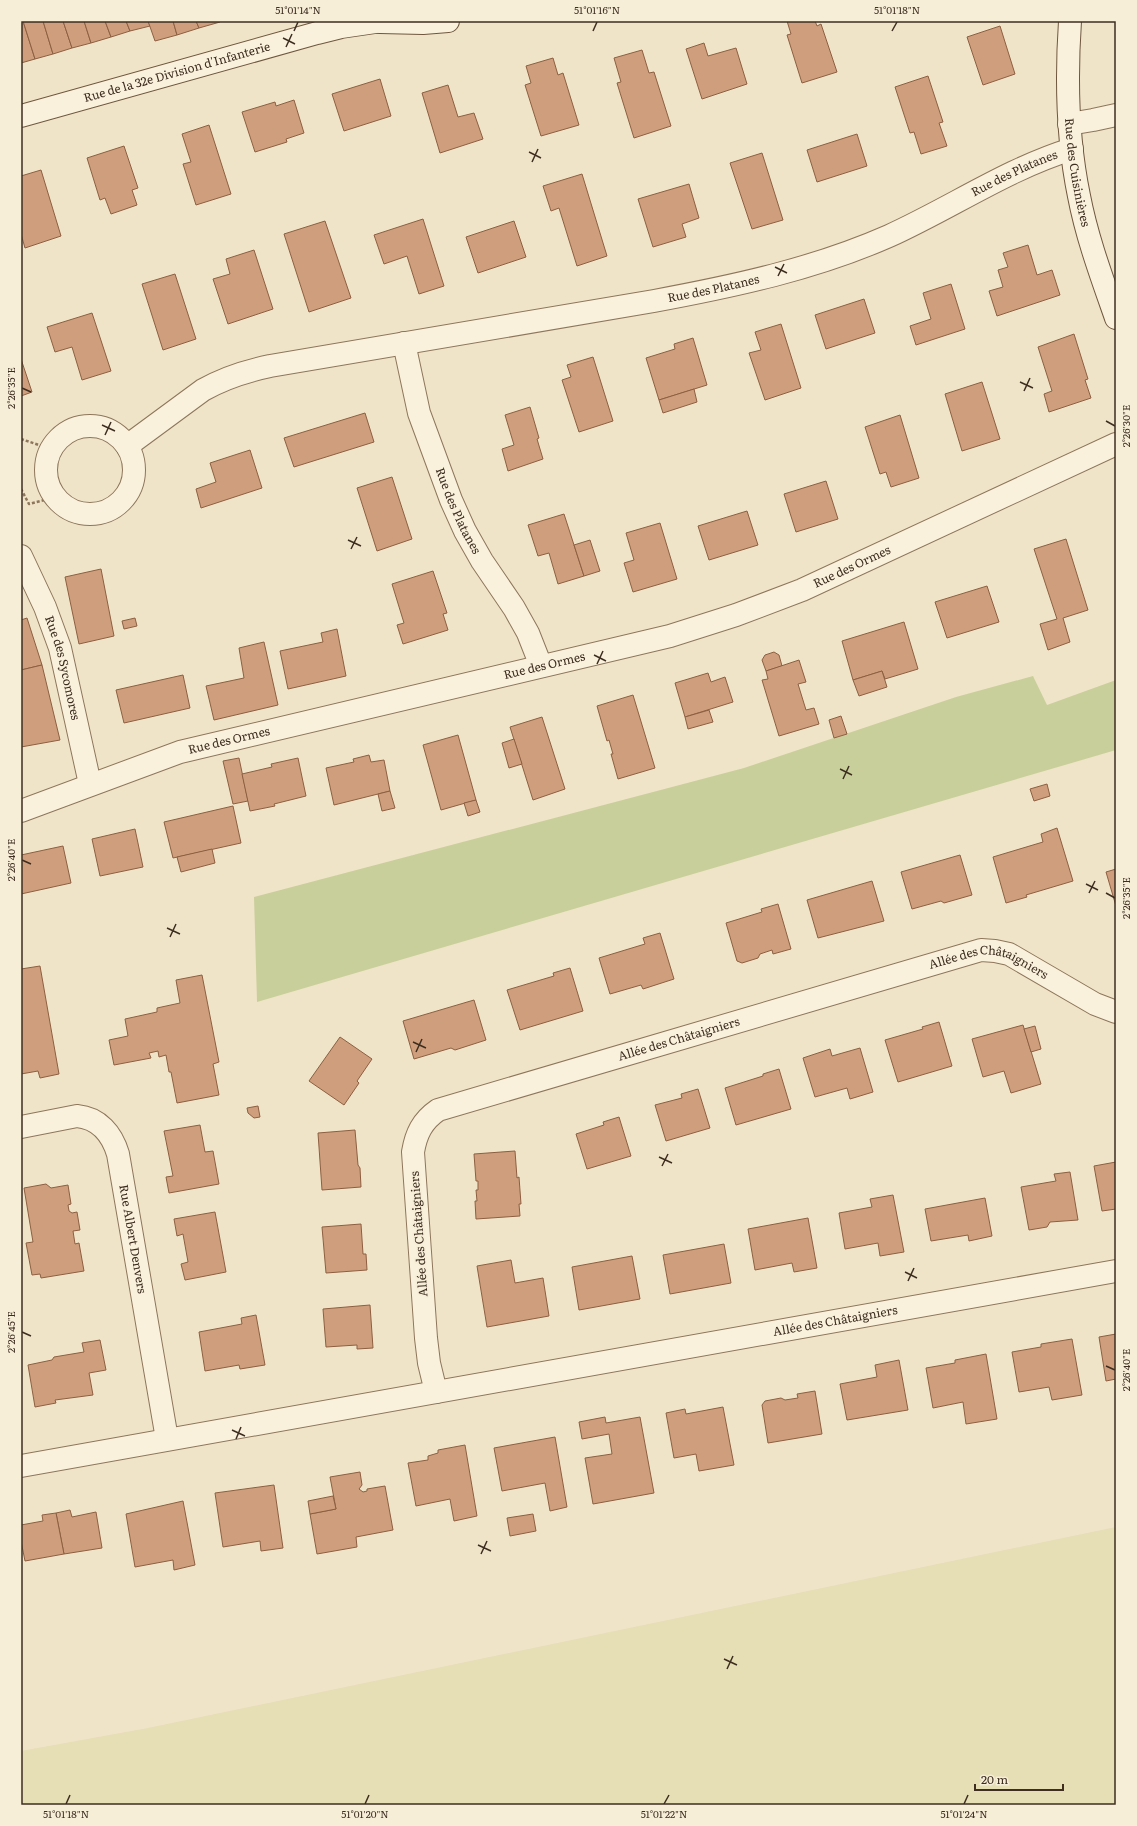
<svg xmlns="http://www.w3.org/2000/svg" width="1137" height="1826" font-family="Literata,serif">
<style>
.farmland{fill:#e6deb5}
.green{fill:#c9cf9b}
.building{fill:#cf9f7d;stroke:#8d5f41}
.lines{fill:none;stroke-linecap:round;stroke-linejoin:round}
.street-casing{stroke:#8d765c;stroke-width:24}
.secondary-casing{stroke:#6f573f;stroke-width:24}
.path{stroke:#8d765c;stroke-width:2.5;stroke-dasharray:3 2;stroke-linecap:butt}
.street{stroke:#faf1dc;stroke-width:22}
.secondary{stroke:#faf1dc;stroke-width:22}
.ticks{fill:none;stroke:#3d2e20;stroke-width:1.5}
.labels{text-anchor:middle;stroke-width:3.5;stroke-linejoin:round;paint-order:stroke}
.street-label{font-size:12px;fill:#3d2e20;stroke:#f7eed8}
.neatline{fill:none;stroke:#3d2e20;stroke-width:1.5}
.ticks-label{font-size:10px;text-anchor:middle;fill:#3d2e20}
</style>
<rect width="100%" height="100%" fill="#f0e4c8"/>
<!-- farmland -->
<polygon class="farmland" points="1116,1527 1116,1805 21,1805 21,1751 148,1728"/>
<!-- green -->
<polygon class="green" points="1033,676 1047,705 1116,680 1116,750 257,1002 254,897 744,768 956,697"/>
<!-- building -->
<g class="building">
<polygon points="21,21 23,21 35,59 21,63"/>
<polygon points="23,21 43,21 53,54 35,59"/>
<polygon points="43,21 63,21 72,48 53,54"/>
<polygon points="63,21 84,21 91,43 72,48"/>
<polygon points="84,21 105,21 111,37 91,43"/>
<polygon points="105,21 126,21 130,31 111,37"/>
<polygon points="126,21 148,21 150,26 130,31"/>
<polygon points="148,21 173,21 177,35 155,41"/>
<polygon points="173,21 196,21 199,28 177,35"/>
<polygon points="196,21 220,21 220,22 199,28"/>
<polygon points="787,21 815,21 817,26 821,24 837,72 802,83 787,35 791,34"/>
<polygon points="1000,26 1015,74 983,85 967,37"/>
<polygon points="704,43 708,56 736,48 747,84 702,99 686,49"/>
<polygon points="642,50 649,73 654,72 671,126 634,138 617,83 621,82 614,58"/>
<polygon points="553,58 558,75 563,73 579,125 541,136 525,85 531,83 526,66"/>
<polygon points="928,76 943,122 939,123 947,146 921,154 914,132 910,133 895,87"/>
<polygon points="380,79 391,116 344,131 332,94"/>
<polygon points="448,85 458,117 474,113 483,139 440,153 422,93"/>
<polygon points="294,100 304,133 286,139 287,142 255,152 242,112 275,102 276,106"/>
<polygon points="209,125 231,194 196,205 183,164 191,162 182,134"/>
<polygon points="857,134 867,166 817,182 807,150"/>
<polygon points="124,146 138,188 132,190 137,205 111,214 105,198 100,200 87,158"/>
<polygon points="762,153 783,220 752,229 730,163"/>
<polygon points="41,170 61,236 25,248 21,234 21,176"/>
<polygon points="582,174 607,256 577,266 559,208 551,211 543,186"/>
<polygon points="689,184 699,218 682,224 686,237 653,247 638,199"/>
<polygon points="423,219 444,286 419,294 407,256 384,264 374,235"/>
<polygon points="325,221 351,298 309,312 284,234"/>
<polygon points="514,221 526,257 478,273 466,237"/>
<polygon points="1028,245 1037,275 1052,270 1060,295 997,316 989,291 1003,287 998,270 1008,267 1003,253"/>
<polygon points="254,250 273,309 228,324 213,279 230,274 226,259"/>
<polygon points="175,274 196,339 163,350 142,284"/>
<polygon points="951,284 965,329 916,345 910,326 931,319 923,293"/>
<polygon points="864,299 875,333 826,349 815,315"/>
<polygon points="92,313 111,371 82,380 72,347 55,352 47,327"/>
<polygon points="781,324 801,388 765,400 749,353 761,350 755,332"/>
<polygon points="1074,334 1088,379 1085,380 1091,398 1049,412 1044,394 1052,391 1038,347"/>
<polygon points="693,338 707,385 659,400 646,358 675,349 674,344"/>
<polygon points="593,357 613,421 579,432 562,380 571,377 567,365"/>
<polygon points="21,359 32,392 21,396"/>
<polygon points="982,382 1000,439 962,451 945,394"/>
<polygon points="694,389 697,402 663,413 659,400"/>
<polygon points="530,407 539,438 537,439 543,459 508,471 502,449 514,445 505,415"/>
<polygon points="365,413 374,442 294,467 284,438"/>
<polygon points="900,415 919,478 891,487 886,472 880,474 865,427"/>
<polygon points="250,450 262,488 201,508 196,489 216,482 210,463"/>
<polygon points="392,477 412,539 377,551 357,488"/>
<polygon points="826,481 838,519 796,532 784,494"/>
<polygon points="747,511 758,545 709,560 698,526"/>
<polygon points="564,514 584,576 558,584 549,553 538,556 528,525"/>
<polygon points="660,523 677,579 633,592 624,563 634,560 626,533"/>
<polygon points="1066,539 1088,610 1063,618 1070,642 1048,650 1040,624 1057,619 1034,549"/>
<polygon points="590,540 600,571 584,576 574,545"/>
<polygon points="101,569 114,636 79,644 65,577"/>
<polygon points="433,571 447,613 443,614 448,630 403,644 397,625 404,623 392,584"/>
<polygon points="987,586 999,622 947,638 935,602"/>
<polygon points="27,618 42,665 21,670 21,620"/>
<polygon points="135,618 137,626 124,629 122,621"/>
<polygon points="904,622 918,669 885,679 882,671 853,680 842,641"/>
<polygon points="337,629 346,676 288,689 280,651 323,642 321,633"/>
<polygon points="264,642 278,705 214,720 206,686 244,678 239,648"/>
<polygon points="774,652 779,655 782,666 766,671 762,660 765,655"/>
<polygon points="799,660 806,682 798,684 806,710 814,708 819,724 779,736 762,680 768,679 766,671"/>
<polygon points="42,665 60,740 21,747 21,670"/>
<polygon points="882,671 887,687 859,696 853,680"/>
<polygon points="708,673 711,682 725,677 733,702 685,717 675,683"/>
<polygon points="183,675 190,708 124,723 116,690"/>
<polygon points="633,695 655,768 618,779 611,754 613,754 609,740 607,741 597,706"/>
<polygon points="709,710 713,722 688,729 685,717"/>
<polygon points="841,716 847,734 834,738 829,720"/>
<polygon points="542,717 565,789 533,800 510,727"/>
<polygon points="458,735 476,800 441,810 423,745"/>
<polygon points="514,739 522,764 509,768 502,743"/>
<polygon points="369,755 371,762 384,760 390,791 334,805 326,768 354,762 353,759"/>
<polygon points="239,758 248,801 233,804 223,761"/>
<polygon points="298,758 306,796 274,804 275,806 250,811 242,774 272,767 271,764"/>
<polygon points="1047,784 1050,796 1034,801 1030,789"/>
<polygon points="390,791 395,808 382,811 378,794"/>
<polygon points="476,800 480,812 468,816 464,803"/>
<polygon points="233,806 241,843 173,858 164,822"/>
<polygon points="1057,828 1073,881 1026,895 1027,897 1006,903 993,857 1043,842 1041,834"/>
<polygon points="135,829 143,867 100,876 92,839"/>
<polygon points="63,846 71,883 21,894 21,855"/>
<polygon points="212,849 215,863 181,872 177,857"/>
<polygon points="960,855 972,895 944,903 941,901 912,909 901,872"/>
<polygon points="1116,869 1116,906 1106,872"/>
<polygon points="872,881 884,921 818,938 807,900"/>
<polygon points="778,904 791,949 773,954 772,950 760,954 758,958 742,963 737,961 726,923 762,912 761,909"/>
<polygon points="660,933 674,979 643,989 641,985 610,994 599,958 645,944 643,938"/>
<polygon points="40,966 59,1074 40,1078 38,1071 21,1074 21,969"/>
<polygon points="570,968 583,1011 520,1030 507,990 554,976 553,973"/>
<polygon points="202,975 219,1062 213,1064 219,1095 177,1103 171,1072 169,1072 166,1055 159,1057 158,1051 149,1053 151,1058 114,1065 109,1040 128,1036 125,1019 157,1012 157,1008 180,1003 176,980"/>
<polygon points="474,1000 486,1040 455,1050 451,1048 414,1059 403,1021"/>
<polygon points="939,1022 952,1066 898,1082 885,1040 923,1029 922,1027"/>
<polygon points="1023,1025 1041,1084 1011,1093 1004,1071 983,1077 972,1039"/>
<polygon points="1035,1026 1041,1049 1031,1052 1024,1029"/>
<polygon points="340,1037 372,1059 357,1081 359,1083 344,1105 309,1081"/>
<polygon points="860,1048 873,1092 850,1099 847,1088 815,1097 803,1058 830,1049 832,1056"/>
<polygon points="779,1069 791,1109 736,1125 725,1088 763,1076 763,1074"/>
<polygon points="698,1089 710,1128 666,1141 655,1105 682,1098 681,1094"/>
<polygon points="258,1106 260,1117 254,1118 248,1113 247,1108"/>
<polygon points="619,1117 631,1156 587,1169 576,1134 604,1125 603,1122"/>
<polygon points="200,1125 205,1152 213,1151 219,1184 169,1193 166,1177 173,1176 164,1131"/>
<polygon points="355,1130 358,1165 360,1168 361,1187 322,1190 318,1133"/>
<polygon points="515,1151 517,1178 519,1177 521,1204 519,1204 520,1216 476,1219 475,1201 477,1201 476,1190 478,1190 478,1181 476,1181 474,1154"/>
<polygon points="1116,1162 1116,1209 1102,1211 1094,1166"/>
<polygon points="1070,1172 1078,1220 1050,1222 1047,1227 1029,1230 1021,1187 1056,1181 1054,1174"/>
<polygon points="46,1184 51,1188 68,1185 71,1204 68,1205 69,1211 72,1213 77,1212 80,1230 73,1231 75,1244 79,1243 84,1271 41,1278 40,1274 32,1275 26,1243 33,1242 24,1188"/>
<polygon points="893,1195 904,1252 880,1256 878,1243 845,1249 839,1213 872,1207 870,1199"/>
<polygon points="985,1198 992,1236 969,1241 968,1235 931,1241 925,1209"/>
<polygon points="215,1212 226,1272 185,1280 181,1264 188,1262 183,1234 177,1236 174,1219"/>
<polygon points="808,1218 817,1268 794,1272 792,1263 755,1270 748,1229"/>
<polygon points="361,1224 363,1254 366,1254 367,1270 326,1273 322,1227"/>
<polygon points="724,1244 731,1283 670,1294 663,1255"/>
<polygon points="632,1256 640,1299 579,1310 572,1267"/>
<polygon points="511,1260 515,1283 543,1278 549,1316 487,1327 477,1266"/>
<polygon points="370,1305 373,1348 357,1349 357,1345 326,1347 323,1309"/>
<polygon points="256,1315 265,1365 240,1369 239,1365 205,1371 199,1332 242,1324 241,1318"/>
<polygon points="1116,1334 1116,1379 1106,1381 1099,1337"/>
<polygon points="1072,1339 1082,1395 1052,1400 1049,1387 1019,1392 1012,1352 1041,1347 1041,1344"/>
<polygon points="100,1340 106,1370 89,1373 93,1395 55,1400 56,1403 35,1407 28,1365 52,1360 54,1357 84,1352 82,1343"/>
<polygon points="986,1354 997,1419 966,1424 963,1402 933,1408 926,1368 955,1363 955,1360"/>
<polygon points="899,1360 908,1410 847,1420 840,1384 877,1377 875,1365"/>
<polygon points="815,1391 822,1434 768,1443 762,1405 765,1401 781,1398 785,1400 798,1398 797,1394"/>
<polygon points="723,1407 734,1465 699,1471 696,1454 674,1458 666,1413 685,1409 686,1414"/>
<polygon points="605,1417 606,1423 640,1417 654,1493 593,1504 585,1458 612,1454 609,1434 582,1439 579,1422"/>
<polygon points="555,1437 567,1507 550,1511 545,1483 502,1491 494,1448"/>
<polygon points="465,1445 477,1516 454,1521 450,1499 416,1506 408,1463 428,1460 428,1456 438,1453 438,1450"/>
<polygon points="360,1472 362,1485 359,1489 363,1492 367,1491 367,1489 385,1486 393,1530 356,1537 357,1547 317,1554 310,1514 336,1509 330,1477"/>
<polygon points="274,1485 283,1548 261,1551 260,1541 223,1547 215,1493"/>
<polygon points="333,1496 336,1509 310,1514 308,1501"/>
<polygon points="183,1501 195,1565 174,1570 173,1560 135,1567 126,1514"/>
<polygon points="70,1510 72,1517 96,1512 102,1548 64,1554 56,1513"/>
<polygon points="56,1513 64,1554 25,1561 21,1541 21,1525 43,1521 42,1515"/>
<polygon points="533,1514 536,1531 510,1536 507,1518"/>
</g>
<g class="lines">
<defs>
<g id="street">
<polyline points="1069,124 1093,120 1116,115"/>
<path id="s1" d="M404,343L419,413L451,500L465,531L482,561L514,608L528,633L541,666"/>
<circle cx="90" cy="470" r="44"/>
<path id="s2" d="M127,446L203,390C224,378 246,371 270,366L654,301C735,286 814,269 889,236C951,208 1007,169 1072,149"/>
<path id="s3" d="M21,556L45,607L60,648L90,784"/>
<path id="s4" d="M21,811L180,752L670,636L736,615L802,590L1116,444"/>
<path id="s5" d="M21,1127L77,1116C99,1118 112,1134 118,1154L167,1439"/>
<path id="s6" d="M436,1392L429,1363L426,1338L413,1152C416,1134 422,1121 438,1110L981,950L995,951L1009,954L1095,1004L1116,1012"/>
<path id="s7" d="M21,1466L1116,1271"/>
</g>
<g id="secondary">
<path id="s8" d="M1070,21C1066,80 1067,138 1079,196C1087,238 1102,278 1116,318"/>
<polyline points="380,22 423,23 448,21"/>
<path id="s9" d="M21,116L317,33L341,27L382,21"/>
</g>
</defs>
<!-- street casing -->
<use href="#street" class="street-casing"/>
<!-- secondary casing -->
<use href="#secondary" class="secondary-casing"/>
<!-- path -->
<g class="path">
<polyline points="21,439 51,449"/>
<polyline points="21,489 29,504 56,497"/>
</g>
<!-- street -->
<use href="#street" class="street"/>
<!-- secondary -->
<use href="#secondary" class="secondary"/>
</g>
<!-- ticks -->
<path class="ticks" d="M294,31L298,22M593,31L597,22M892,31L897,22M283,38L295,44M286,47L292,34M529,152L541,158M532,162L538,149M775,267L787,273M778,276L784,264M1020,382L1033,388M22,388L31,392M1024,391L1030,378M1106,421L1115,426M102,425L115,431M105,435L111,422M348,540L361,546M351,549L357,537M594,655L606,661M597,664L603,651M840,769L852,775M843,779L849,766M22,860L31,864M1086,884L1098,890M1089,893L1095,881M1106,893L1115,898M167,928L180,934M170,937L176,924M413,1042L426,1048M416,1052L422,1039M659,1157L672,1163M662,1166L668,1154M905,1272L917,1278M908,1281L914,1268M22,1332L31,1336M1106,1366L1115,1370M232,1430L245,1436M236,1439L241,1427M478,1545L491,1551M481,1554L487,1541M724,1659L737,1665M727,1669L733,1656M66,1804L70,1795M365,1804L369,1795M664,1804L669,1795M964,1804L968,1795"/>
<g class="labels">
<!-- street labels -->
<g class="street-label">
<text dy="4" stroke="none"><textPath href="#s9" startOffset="162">Rue de la 32e Division d'Infanterie</textPath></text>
<text dy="4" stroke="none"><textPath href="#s8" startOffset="152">Rue des Cuisinières</textPath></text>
<text dy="4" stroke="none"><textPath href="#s2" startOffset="940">Rue des Platanes</textPath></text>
<text dy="4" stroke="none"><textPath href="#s2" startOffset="616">Rue des Platanes</textPath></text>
<text dy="4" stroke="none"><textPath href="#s1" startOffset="177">Rue des Platanes</textPath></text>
<text dy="4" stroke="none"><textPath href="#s4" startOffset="868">Rue des Ormes</textPath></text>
<text dy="4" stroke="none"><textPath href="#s4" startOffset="544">Rue des Ormes</textPath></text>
<text dy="4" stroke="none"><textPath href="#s3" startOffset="120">Rue des Sycomores</textPath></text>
<text dy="4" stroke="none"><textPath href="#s4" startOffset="220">Rue des Ormes</textPath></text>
<text dy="4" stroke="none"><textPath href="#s6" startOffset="867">Allée des Châtaigniers</textPath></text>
<text dy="4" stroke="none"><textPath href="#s6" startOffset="543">Allée des Châtaigniers</textPath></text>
<text transform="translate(419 1234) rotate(-94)" y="4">Allée des Châtaigniers</text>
<text dy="4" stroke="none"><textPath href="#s5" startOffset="203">Rue Albert Denvers</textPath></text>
<text dy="4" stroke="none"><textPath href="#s7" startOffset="827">Allée des Châtaigniers</textPath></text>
</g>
</g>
<!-- border -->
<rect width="1137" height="1826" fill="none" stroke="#f7eed8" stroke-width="44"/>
<!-- scale -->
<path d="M975 1784v6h88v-6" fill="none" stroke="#3d2e20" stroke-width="2"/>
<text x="981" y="1784" font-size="12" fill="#3d2e20" stroke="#f7eed8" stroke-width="3" paint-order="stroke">20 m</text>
<rect x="22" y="22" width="1093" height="1782" class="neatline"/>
<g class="ticks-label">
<text x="298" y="14">51°01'14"N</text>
<text x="597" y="14">51°01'16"N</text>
<text x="897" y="14">51°01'18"N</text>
<text transform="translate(11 388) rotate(-90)" y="4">2°26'35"E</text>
<text transform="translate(1126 426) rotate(-90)" y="4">2°26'30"E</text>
<text transform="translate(11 860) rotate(-90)" y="4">2°26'40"E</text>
<text transform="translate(1126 898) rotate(-90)" y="4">2°26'35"E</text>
<text transform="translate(11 1332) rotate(-90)" y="4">2°26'45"E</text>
<text transform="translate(1126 1370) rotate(-90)" y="4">2°26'40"E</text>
<text x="66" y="1818">51°01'18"N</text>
<text x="365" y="1818">51°01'20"N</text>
<text x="664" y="1818">51°01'22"N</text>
<text x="964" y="1818">51°01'24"N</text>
</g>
</svg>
